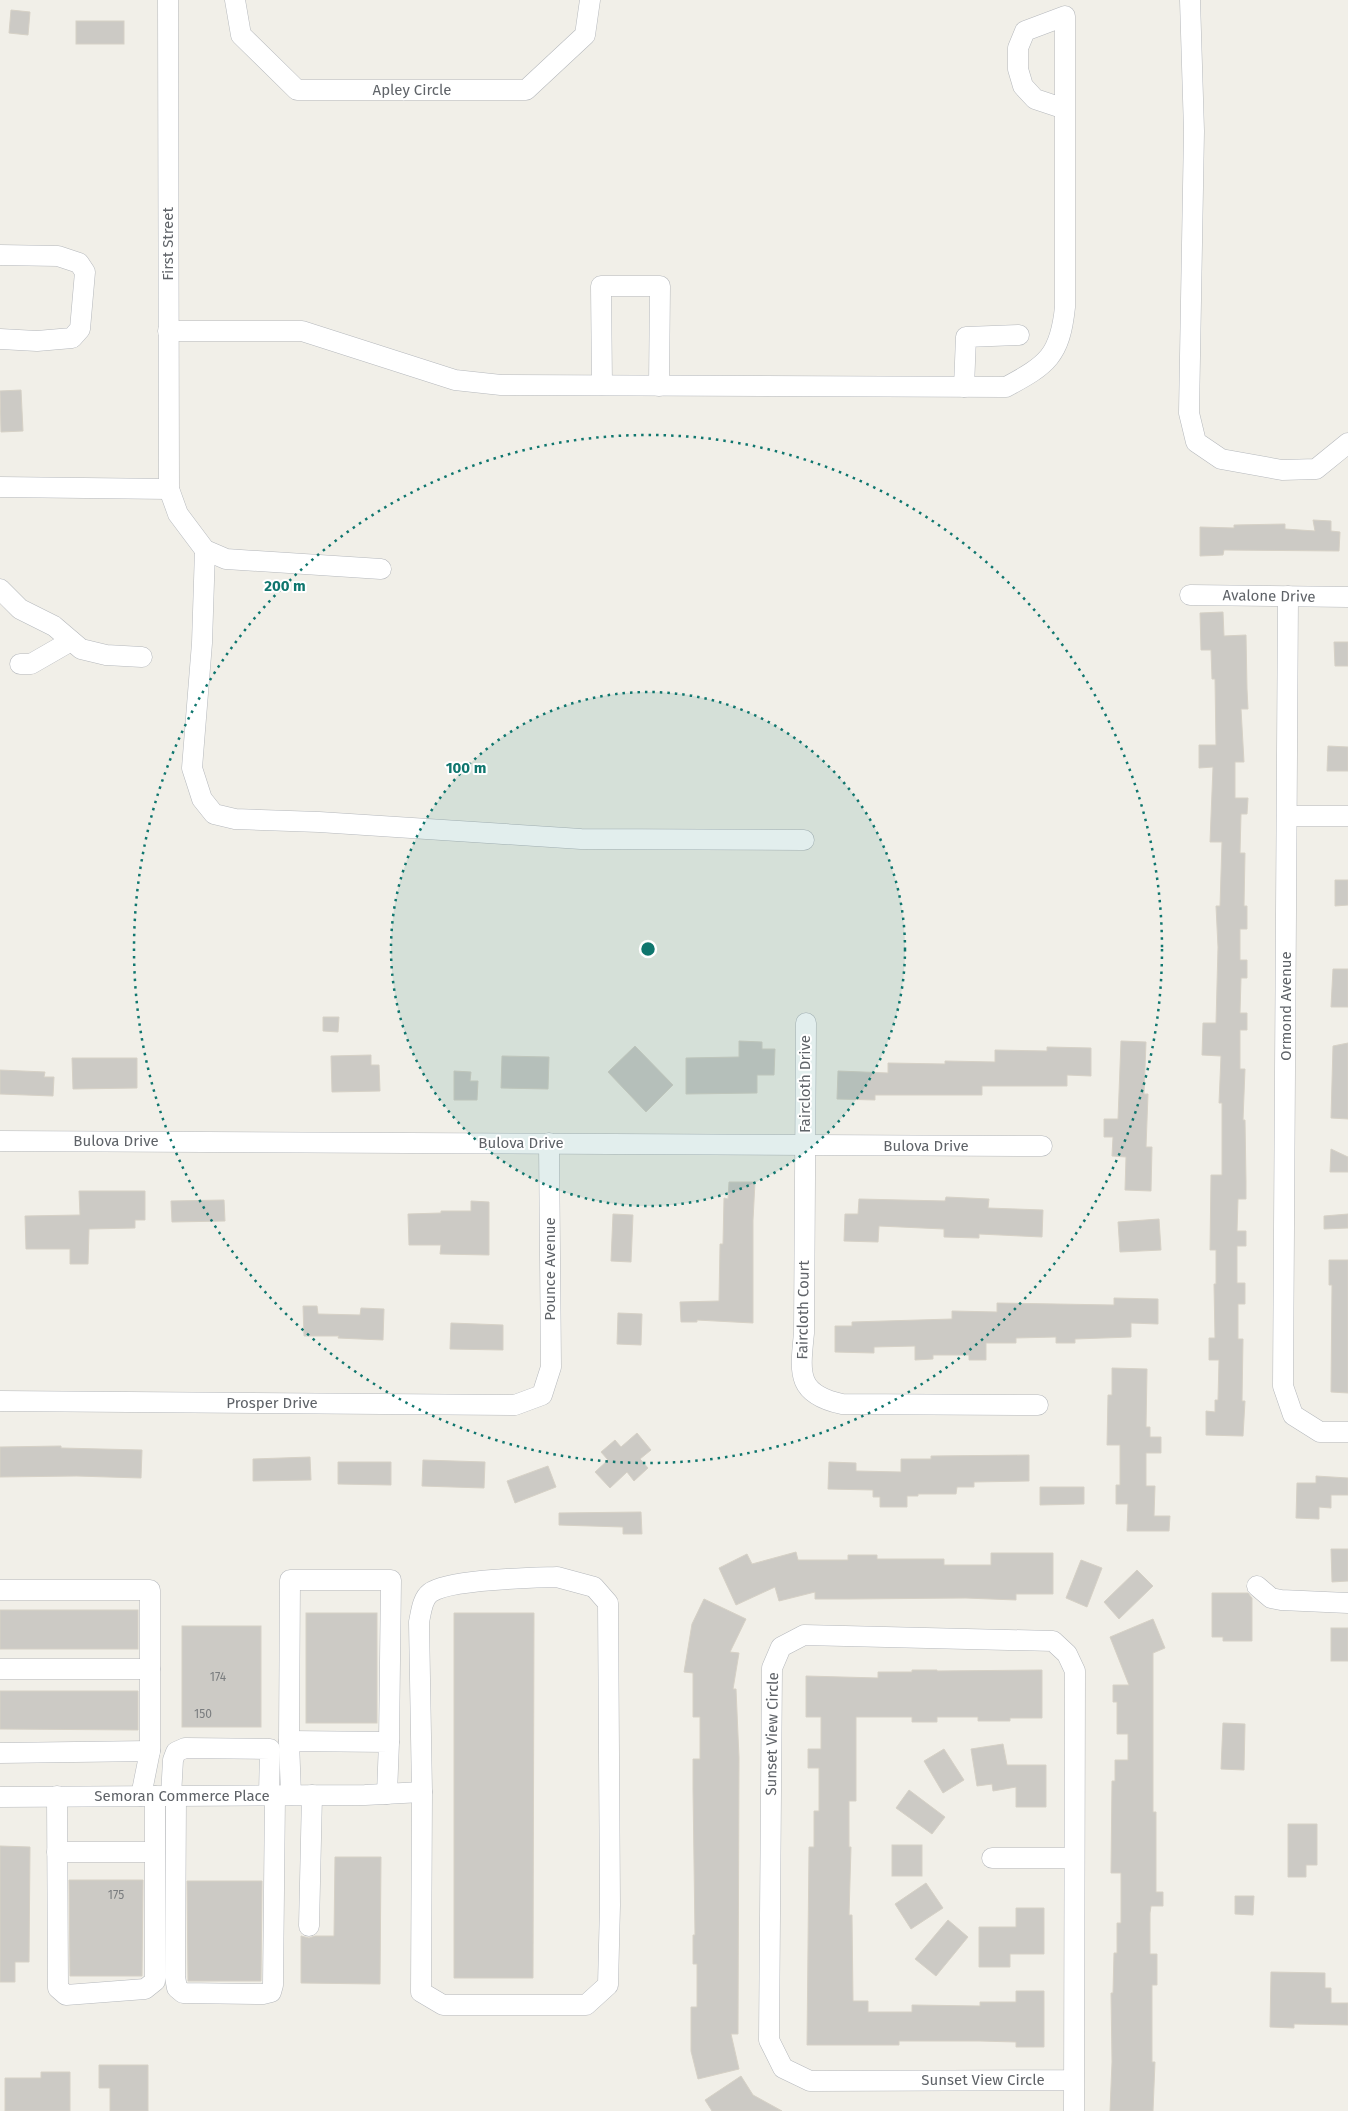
<svg xmlns="http://www.w3.org/2000/svg" width="1348" height="2111" font-family="'Fira Sans',sans-serif">
<style>
.building{fill:#cccac5;stroke:#d6d1c6}
.lines{fill:none;stroke-linecap:round;stroke-linejoin:round}
.minor-casing{stroke:#b5b8bc;stroke-width:21}
.minor{stroke:#fff;stroke-width:20}
.ring{fill:none;stroke:#0f766e;stroke-width:2.5;stroke-dasharray:2.5 5}
.labels{text-anchor:middle;stroke-width:4;stroke-linejoin:round;paint-order:stroke}
.number-label{font-size:12px;fill:#7a7d7f}
.street-label{font-size:15px;fill:#5f6368;stroke:#fff}
.centre{fill:#0f766e;stroke:#fff;stroke-width:2.5}
.ring-label{font-size:15px;text-anchor:middle;font-weight:bold;fill:#0f766e;stroke:#fff;stroke-width:4;stroke-linejoin:round;paint-order:stroke}
</style>
<rect width="100%" height="100%" fill="#f1efe8"/>
<!-- building -->
<g class="building">
<polygon points="11,10 30,12 28,35 9,33"/>
<rect x="76" y="21" width="48" height="23"/>
<polygon points="21,390 23,431 1,432 0,391"/>
<polygon points="1313,520 1331,521 1331,531 1340,532 1339,551 1224,550 1223,555 1200,556 1200,527 1234,528 1234,525 1285,524 1285,529 1315,531"/>
<polygon points="1223,612 1224,636 1246,635 1247,689 1248,709 1241,709 1244,762 1235,762 1235,798 1248,798 1247,814 1241,814 1240,853 1245,853 1244,906 1247,906 1247,929 1240,929 1240,960 1247,960 1247,978 1241,978 1240,1013 1247,1013 1247,1030 1240,1030 1240,1069 1245,1069 1243,1120 1245,1120 1246,1182 1246,1199 1238,1199 1237,1231 1246,1231 1246,1246 1237,1246 1237,1283 1245,1283 1245,1304 1238,1304 1238,1339 1243,1339 1242,1401 1245,1401 1243,1436 1206,1435 1206,1411 1215,1412 1215,1400 1218,1400 1219,1360 1209,1360 1209,1338 1215,1338 1214,1284 1216,1284 1216,1250 1210,1250 1211,1175 1222,1175 1222,1103 1219,1103 1221,1056 1202,1055 1203,1023 1216,1023 1218,947 1216,906 1220,906 1222,842 1210,842 1213,767 1199,768 1199,745 1216,745 1215,679 1212,679 1211,650 1201,650 1200,613"/>
<polygon points="1334,642 1348,642 1348,666 1335,666"/>
<polygon points="1328,746 1348,747 1348,771 1327,771"/>
<polygon points="1335,880 1348,880 1348,905 1335,906"/>
<polygon points="1333,969 1348,969 1348,1007 1331,1007"/>
<polygon points="323,1017 339,1017 338,1032 323,1031"/>
<polygon points="739,1041 762,1042 762,1049 775,1049 774,1075 757,1075 757,1093 686,1094 686,1058 739,1057"/>
<polygon points="1121,1041 1146,1042 1144,1094 1148,1094 1146,1147 1152,1147 1151,1191 1125,1190 1126,1157 1112,1156 1113,1137 1104,1137 1104,1119 1118,1119"/>
<polygon points="1348,1043 1348,1119 1331,1118 1333,1046"/>
<polygon points="635,1046 673,1085 646,1112 608,1072"/>
<polygon points="1047,1047 1091,1048 1091,1076 1067,1075 1067,1086 982,1086 982,1095 875,1095 875,1100 837,1099 838,1071 888,1073 888,1063 945,1064 945,1061 995,1062 995,1050 1047,1051"/>
<polygon points="371,1055 371,1065 379,1065 380,1091 332,1092 331,1056"/>
<polygon points="502,1056 549,1057 548,1089 501,1088"/>
<polygon points="72,1058 137,1058 137,1088 73,1089"/>
<polygon points="0,1070 45,1072 44,1077 54,1077 53,1096 0,1094"/>
<polygon points="454,1071 471,1072 470,1081 478,1081 477,1100 454,1100"/>
<polygon points="1331,1149 1348,1157 1348,1172 1330,1172"/>
<polygon points="729,1182 755,1182 753,1220 753,1323 697,1320 697,1322 681,1322 680,1302 719,1301 720,1244 723,1244 724,1198 728,1199"/>
<polygon points="79,1191 145,1191 145,1220 135,1220 135,1228 89,1229 88,1264 70,1264 70,1249 26,1249 25,1216 80,1215"/>
<polygon points="946,1197 989,1199 988,1208 1043,1210 1042,1237 979,1234 979,1238 944,1237 944,1229 879,1226 878,1242 844,1241 845,1214 858,1214 859,1199 945,1201"/>
<polygon points="224,1200 225,1221 172,1222 171,1201"/>
<polygon points="471,1201 489,1202 489,1255 440,1254 441,1245 409,1245 408,1214 441,1213 441,1211 471,1211"/>
<polygon points="613,1214 633,1215 631,1262 611,1261"/>
<polygon points="1348,1214 1348,1228 1324,1229 1324,1216"/>
<polygon points="1159,1219 1161,1250 1120,1252 1118,1222"/>
<polygon points="1329,1260 1348,1260 1348,1393 1331,1392 1332,1285 1329,1285"/>
<polygon points="1114,1298 1158,1299 1158,1324 1131,1323 1131,1337 1075,1339 1075,1343 1056,1343 1056,1337 1016,1338 1016,1343 986,1343 986,1360 969,1360 969,1355 933,1355 933,1359 915,1360 915,1346 874,1347 874,1353 835,1352 835,1326 852,1326 852,1322 952,1319 952,1311 997,1312 997,1303 1114,1305"/>
<polygon points="303,1306 317,1306 318,1314 360,1315 361,1308 384,1309 383,1340 338,1338 339,1336 304,1336"/>
<polygon points="618,1313 642,1314 641,1345 617,1344"/>
<polygon points="451,1323 503,1325 503,1350 450,1349"/>
<polygon points="1112,1368 1147,1369 1146,1427 1150,1427 1150,1437 1161,1437 1161,1453 1146,1453 1146,1486 1155,1486 1154,1516 1170,1516 1169,1531 1127,1531 1128,1504 1116,1504 1116,1485 1120,1485 1120,1445 1107,1445 1108,1395 1112,1395"/>
<polygon points="637,1433 651,1450 640,1459 648,1468 634,1481 627,1472 610,1488 595,1472 608,1460 601,1452 615,1440 621,1447"/>
<polygon points="61,1446 61,1448 142,1450 141,1478 77,1476 0,1477 0,1447"/>
<polygon points="1029,1455 1029,1481 974,1482 974,1487 957,1487 956,1494 918,1494 918,1496 907,1496 907,1507 880,1507 880,1497 873,1497 873,1490 828,1489 829,1462 856,1463 856,1471 901,1472 901,1459 931,1459 931,1456"/>
<polygon points="310,1457 311,1480 253,1481 253,1459"/>
<polygon points="423,1460 485,1462 484,1488 422,1486"/>
<polygon points="338,1462 391,1462 391,1485 338,1484"/>
<polygon points="548,1466 556,1487 515,1503 507,1481"/>
<polygon points="1316,1476 1348,1478 1348,1495 1331,1495 1331,1508 1319,1507 1319,1519 1296,1518 1297,1483 1316,1483"/>
<polygon points="1040,1487 1084,1487 1084,1504 1040,1505"/>
<polygon points="641,1512 642,1534 623,1534 623,1527 559,1525 559,1513"/>
<polygon points="1331,1549 1348,1549 1348,1581 1332,1582"/>
<polygon points="796,1552 798,1560 848,1560 848,1555 877,1555 877,1559 944,1559 944,1565 991,1565 991,1553 1053,1553 1053,1594 1016,1594 1016,1600 966,1598 848,1599 815,1599 815,1592 779,1601 775,1587 736,1605 719,1568 747,1554 752,1564"/>
<polygon points="1081,1560 1102,1568 1087,1607 1066,1598"/>
<polygon points="1137,1570 1153,1586 1119,1619 1104,1602"/>
<polygon points="1212,1593 1248,1593 1252,1598 1252,1641 1223,1641 1223,1637 1212,1637"/>
<polygon points="704,1599 746,1619 730,1652 739,1653 733,1689 736,1689 739,1758 738,2034 731,2034 739,2069 698,2079 691,2051 691,2007 697,2007 697,1964 693,1964 693,1935 695,1935 693,1788 693,1759 700,1759 700,1717 693,1717 693,1673 684,1672 692,1624"/>
<rect x="0" y="1610" width="138" height="39"/>
<rect x="306" y="1613" width="71" height="110"/>
<polygon points="454,1613 534,1613 533,1978 454,1978"/>
<polygon points="1153,1619 1165,1648 1153,1653 1153,1812 1156,1812 1156,1892 1163,1892 1163,1906 1151,1906 1150,1913 1150,1954 1157,1954 1157,1985 1152,1985 1152,2062 1155,2062 1153,2111 1110,2111 1112,2062 1111,1993 1113,1993 1114,1953 1117,1953 1117,1923 1121,1923 1121,1873 1111,1873 1112,1781 1115,1781 1115,1760 1128,1760 1128,1734 1117,1734 1117,1702 1113,1702 1113,1685 1129,1685 1110,1637"/>
<rect x="182" y="1626" width="79" height="101"/>
<rect x="1331" y="1628" width="17" height="33"/>
<polygon points="912,1670 937,1670 937,1671 1042,1670 1042,1718 1010,1718 1010,1721 978,1721 978,1717 937,1717 937,1722 912,1722 912,1717 856,1717 856,1801 849,1801 849,1847 851,1847 849,1915 852,1915 853,2001 868,2001 868,2012 912,2012 912,2005 980,2006 980,2002 1016,2002 1016,1991 1044,1991 1044,2047 1016,2047 1016,2042 980,2041 899,2041 899,2045 807,2045 809,1847 814,1847 814,1811 819,1811 819,1768 808,1768 808,1749 821,1749 821,1717 806,1717 806,1676 878,1678 878,1672 912,1672"/>
<polygon points="0,1691 138,1691 138,1730 0,1729"/>
<polygon points="1223,1723 1245,1724 1244,1770 1221,1769"/>
<polygon points="1003,1744 1007,1765 1046,1765 1046,1807 1016,1807 1016,1787 993,1791 992,1784 977,1786 971,1749"/>
<polygon points="944,1749 964,1780 943,1793 924,1761"/>
<polygon points="909,1790 945,1817 932,1834 896,1808"/>
<polygon points="1288,1824 1317,1824 1317,1865 1306,1865 1306,1877 1288,1877"/>
<rect x="892" y="1845" width="30" height="31"/>
<polygon points="0,1846 30,1847 29,1962 15,1962 15,1982 0,1982"/>
<polygon points="335,1857 381,1857 380,1984 301,1983 301,1936 309,1938 315,1936 334,1936"/>
<polygon points="69,1880 143,1880 142,1976 70,1976"/>
<polygon points="187,1881 262,1881 261,1981 188,1981"/>
<polygon points="926,1883 943,1908 911,1929 895,1904"/>
<polygon points="1235,1896 1254,1896 1253,1915 1235,1914"/>
<polygon points="1016,1908 1044,1908 1044,1954 1010,1954 1010,1967 979,1967 979,1927 1016,1927"/>
<polygon points="948,1920 968,1937 936,1976 915,1959"/>
<polygon points="1271,1972 1325,1973 1325,1988 1331,1988 1331,2003 1348,2003 1348,2025 1294,2024 1294,2028 1270,2027"/>
<polygon points="99,2065 148,2065 148,2111 110,2111 110,2088 99,2088"/>
<polygon points="41,2072 70,2072 70,2111 5,2111 5,2078 41,2078"/>
<polygon points="741,2076 753,2095 782,2111 712,2111 705,2100"/>
</g>
<g class="lines">
<defs>
<g id="minor">
<polyline points="168,0 169,489 178,514 205,550 226,559 381,569"/>
<polyline points="235,0 241,35 297,90 526,90 585,35 590,0"/>
<polyline points="1190,0 1194,131 1189,413 1196,442 1221,459 1282,470 1316,469 1348,443"/>
<polyline points="0,255 58,256 79,263 85,272 80,329 72,338 37,341 0,339"/>
<path d="M168,331H302L455,380L501,385L1006,387C1047,365 1060,356 1065,307V16L1025,31L1018,48V69L1023,86L1035,99L1065,109"/>
<polyline points="602,385 601,286 660,286 659,386"/>
<polyline points="964,387 966,337 1019,335"/>
<polyline points="0,487 169,489"/>
<polyline points="205,550 202,643 192,768 202,799 214,814 235,819 319,822 581,839 804,840"/>
<polyline points="0,589 20,609 54,626 81,649 106,655 142,657"/>
<polyline points="1190,595 1348,597"/>
<polyline points="1288,596 1283,1386 1293,1415 1320,1432 1348,1432"/>
<polyline points="20,664 31,664 71,641"/>
<polyline points="1287,816 1348,816"/>
<path d="M806,1023L804,1333C800,1373 796,1394 842,1404L1038,1405"/>
<polyline points="0,1141 1042,1146"/>
<polyline points="0,1401 515,1405 542,1395 551,1367 549,1143"/>
<path d="M557,1577L594,1587L608,1603L610,1905L608,1985L586,2005H443L421,1992L422,1792L419,1622C421,1613 422,1599 430,1593C449,1579 530,1578 557,1577Z"/>
<polyline points="1257,1586 1271,1598 1281,1600 1348,1603"/>
<polyline points="0,1590 150,1590 150,1751 141,1796"/>
<polyline points="0,1669 150,1669"/>
<polyline points="289,1741 290,1580 391,1580 389,1742"/>
<polyline points="0,1753 150,1751"/>
<polyline points="291,1795 289,1741 389,1742 387,1794"/>
<polyline points="57,1796 58,1988 66,1995 145,1989 155,1981 155,1796"/>
<polyline points="171,1796 173,1760 176,1752 185,1748 270,1749 269,1795"/>
<polyline points="176,1796 175,1977 177,1988 183,1993 263,1994 271,1992 273,1985 275,1795"/>
<polyline points="0,1797 365,1795 422,1792"/>
<polyline points="57,1852 155,1852"/>
<polyline points="992,1858 1074,1858"/>
<polyline points="309,1926 312,1795"/>
<polyline points="1074,2111 1075,1671 1067,1654 1053,1641 804,1635 781,1647 772,1668 769,2040 783,2068 810,2081 1074,2080"/>
</g>
</defs>
<!-- minor casing -->
<use href="#minor" class="minor-casing"/>
<!-- minor -->
<use href="#minor" class="minor"/>
</g>
<!-- distance rings -->
<circle cx="648" cy="949" r="257" fill="#0f766e" fill-opacity=".12"/>
<g class="ring">
<circle cx="648" cy="949" r="257"/>
<circle cx="648" cy="949" r="514"/>
</g>
<g class="labels">
<!-- number labels -->
<g class="number-label">
<text x="218" y="1681">174</text>
<text x="203" y="1718">150</text>
<text x="116" y="1899">175</text>
</g>
<!-- street labels -->
<g class="street-label">
<text x="412" y="95">Apley Circle</text>
<text transform="translate(168 244) rotate(-90)" y="5">First Street</text>
<text transform="translate(1269 596) rotate(1)" y="5">Avalone Drive</text>
<text transform="translate(1286 1006) rotate(-90)" y="5">Ormond Avenue</text>
<text transform="translate(805 1084) rotate(-90)" y="5">Faircloth Drive</text>
<text x="116" y="1146">Bulova Drive</text>
<text x="521" y="1148">Bulova Drive</text>
<text x="926" y="1151">Bulova Drive</text>
<text transform="translate(550 1269) rotate(-90)" y="5">Pounce Avenue</text>
<text transform="translate(803 1310) rotate(-89)" y="5">Faircloth Court</text>
<text x="272" y="1408">Prosper Drive</text>
<text transform="translate(772 1734) rotate(-89)" y="5">Sunset View Circle</text>
<text x="182" y="1801">Semoran Commerce Place</text>
<text x="983" y="2085">Sunset View Circle</text>
</g>
</g>
<circle cx="648" cy="949" r="8" class="centre"/>
<g class="ring-label">
<text x="285" y="591">200 m</text>
<text x="466" y="773">100 m</text>
</g>
</svg>
